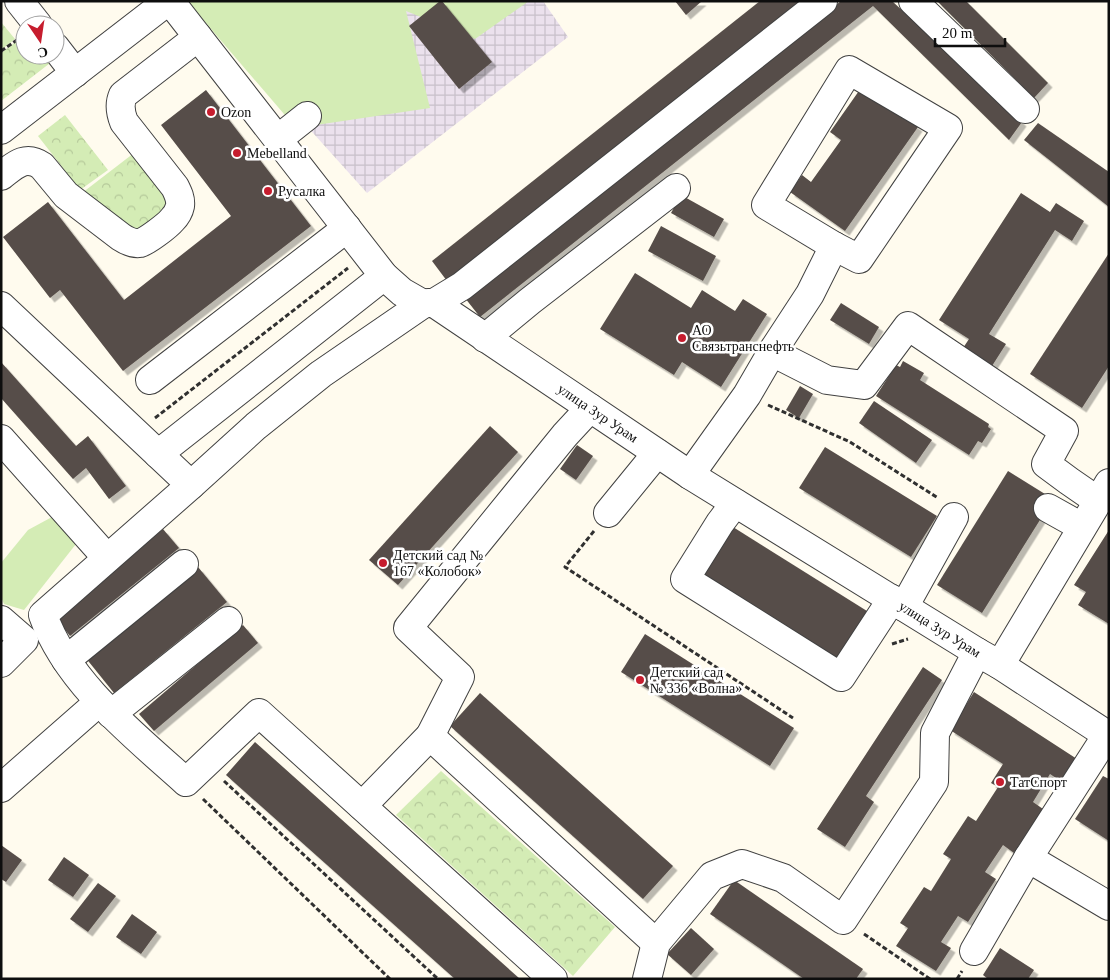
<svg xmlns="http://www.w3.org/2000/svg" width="1110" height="980" font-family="'Times New Roman',serif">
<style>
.industrial{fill:url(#industrial-grid)}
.grass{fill:#d4ecb5}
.park{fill:url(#park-crowns)}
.building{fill:#574e49;filter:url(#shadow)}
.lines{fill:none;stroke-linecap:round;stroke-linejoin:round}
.minor-casing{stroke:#414141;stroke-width:30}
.path{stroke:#303030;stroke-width:3;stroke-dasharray:5 2.5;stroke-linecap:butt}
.minor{stroke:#fff;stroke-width:28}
.poi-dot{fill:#c61d2e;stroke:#fff;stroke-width:2}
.labels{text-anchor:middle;stroke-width:5;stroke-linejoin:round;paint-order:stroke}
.poi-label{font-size:14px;fill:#0e0e0e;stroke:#fff;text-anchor:start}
.street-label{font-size:14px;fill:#0e0e0e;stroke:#fff}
</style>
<defs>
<pattern id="industrial-grid" width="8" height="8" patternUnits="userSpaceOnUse" patternTransform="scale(1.25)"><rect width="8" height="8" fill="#ebe1ed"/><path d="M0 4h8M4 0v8" fill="none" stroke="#c8c0ca"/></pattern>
<pattern id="park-crowns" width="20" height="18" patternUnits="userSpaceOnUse" patternTransform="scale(1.25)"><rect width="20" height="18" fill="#d4ecb5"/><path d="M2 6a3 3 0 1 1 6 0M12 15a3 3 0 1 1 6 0" fill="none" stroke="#b5c99a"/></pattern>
<filter id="shadow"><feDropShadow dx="4.5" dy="4.5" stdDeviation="0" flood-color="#0004"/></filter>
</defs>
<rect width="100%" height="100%" fill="#fffbee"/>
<!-- industrial -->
<polygon class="industrial" points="355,1 543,1 568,37 367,193 260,74"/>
<!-- grass -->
<g class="grass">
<polygon points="187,1 529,1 475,39 406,11 430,108 296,128"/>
<polygon points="63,511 76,544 24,610 4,604 1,597 1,563 28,530"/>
</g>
<!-- park -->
<g class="park">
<polygon points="1,22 15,39 1,50"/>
<polygon points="25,35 25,55 50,55 54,60 1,101 1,53"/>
<polygon points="65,115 108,170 80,190 38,136"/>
<polygon points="134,153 166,192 170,204 140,234 82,193"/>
<polygon points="441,771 615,927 573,976 396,815"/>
</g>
<!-- building -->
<g class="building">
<polygon points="440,1 442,1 492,62 459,89 409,26"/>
<polygon points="675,1 702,1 686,15"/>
<polygon points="760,1 801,1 447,281 432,261"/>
<polygon points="841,1 892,1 1022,122 1009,140 873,6 480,317 465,298"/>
<polygon points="937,1 966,1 1048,83 1034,98"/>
<polygon points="861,88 918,127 845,231 790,192 802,175 811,182 841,140 830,132"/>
<polygon points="206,90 311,226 123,371 60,290 50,298 3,237 48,202 124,300 231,216 161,125"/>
<polygon points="1038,123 1109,172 1109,207 1024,140"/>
<polygon points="1021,193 1050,212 1056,203 1084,221 1072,241 1055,230 989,334 1006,344 992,366 963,348 969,339 939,320"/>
<polygon points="681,195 724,219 714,237 671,213"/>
<polygon points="661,226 716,256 703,281 648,251"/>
<polygon points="1109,253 1109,366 1082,408 1030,374"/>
<polygon points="635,273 691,308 702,290 735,311 743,299 767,314 721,387 682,362 674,375 600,329"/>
<polygon points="841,303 879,327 869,344 830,320"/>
<polygon points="903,361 924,373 920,380 989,424 988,427 991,429 982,443 978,441 969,455 876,396 896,365 900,367"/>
<polygon points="1,362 76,446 88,436 126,486 109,499 86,468 73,479 1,398"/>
<polygon points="800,386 813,394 799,418 786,410"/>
<polygon points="874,401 932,440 916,463 859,423"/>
<polygon points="490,426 518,452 398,585 369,560"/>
<polygon points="577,445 593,456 576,480 560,469"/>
<polygon points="825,447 937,516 911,557 799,488"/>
<polygon points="1008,471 1053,499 982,613 937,585"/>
<polygon points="733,527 867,611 836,659 703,576"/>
<polygon points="163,529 179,548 70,636 55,617"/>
<polygon points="1109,530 1109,624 1078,605 1086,592 1074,585"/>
<polygon points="198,567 227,602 114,693 85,657"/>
<polygon points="243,625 258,643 154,731 139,714"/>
<polygon points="645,634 794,728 770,766 621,672"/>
<polygon points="923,667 942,680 866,796 874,802 845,847 817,829"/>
<polygon points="974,692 1077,759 1062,782 1050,774 1033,802 1043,809 1014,853 1003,845 985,872 996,879 968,922 958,916 941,942 951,948 936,971 896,946 908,928 900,923 924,887 931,891 951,859 943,854 968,816 976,821 998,787 991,783 1003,764 950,730"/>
<polygon points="480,693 673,866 643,899 450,726"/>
<polygon points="255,742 408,879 520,979 455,979 226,775"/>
<polygon points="1103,776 1109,779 1109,841 1075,819"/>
<polygon points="1,845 22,860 6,882 1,879"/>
<polygon points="64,857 89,875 73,897 48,880"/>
<polygon points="734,880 863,969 856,979 804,979 710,914"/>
<polygon points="98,883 116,896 88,932 70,919"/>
<polygon points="132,914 157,932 141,954 116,937"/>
<polygon points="691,928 714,949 691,975 667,954"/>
<polygon points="1000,948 1034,970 1028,979 988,979 983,975"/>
</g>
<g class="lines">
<defs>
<g id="minor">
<polyline points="19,1 38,25"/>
<polyline points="170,1 384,276 402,292 423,304"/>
<polyline points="913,1 1025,109"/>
<polyline points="55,47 75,73"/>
<polygon points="849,70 948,128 859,259 834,246 766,205"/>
<polyline points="1,130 168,1"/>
<polyline points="278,139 307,116"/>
<path d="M1,176C14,166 25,154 42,166L66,195L121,237C127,241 133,244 140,243C147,241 167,226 172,220C176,216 179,211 180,206C181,199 178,193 175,187L124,122C120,112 119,104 123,95L198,37"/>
<polyline points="434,303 462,286 823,1"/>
<polyline points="1,306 191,485"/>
<polyline points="485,338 530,301 676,188"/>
<polyline points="772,352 827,380 864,385 908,326 1064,431 1046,464 1069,481 1098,501"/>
<polyline points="150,380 347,228"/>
<polyline points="1,439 107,558"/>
<polyline points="158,454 384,276"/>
<polyline points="690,475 747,395 772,352 810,294 834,246"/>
<polyline points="735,503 720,523 685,579 841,677 892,599"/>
<polyline points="1048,508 1082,527"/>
<polyline points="608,513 657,453"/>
<polyline points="904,607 954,517"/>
<polyline points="1,620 24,640 1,663"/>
<polyline points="66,660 184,564"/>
<polyline points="1000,665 1109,483"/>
<polyline points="111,714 228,621"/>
<polyline points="1107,735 1028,858 1109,906"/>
<polyline points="430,736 460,677 408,628 565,435 590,408"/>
<polyline points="1,788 99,702"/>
<polyline points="362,806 430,736 656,943"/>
<polyline points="974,951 1028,858"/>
<path d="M553,979L259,713L186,782C134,735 67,683 43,615L191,485L256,426L321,374L423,304L428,303H434L690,475L977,652L1000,665L1109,736"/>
<polyline points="647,979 656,943 712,876 742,864 783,878 843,920 934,782 935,733 977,652"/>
</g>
</defs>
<!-- minor casing -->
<use href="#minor" class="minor-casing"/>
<!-- path -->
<g class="path">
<polyline points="1,51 17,40"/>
<polyline points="768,405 850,442 938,498"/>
<polyline points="155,418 348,268"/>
<polyline points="594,531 565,567 793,718"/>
<polyline points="892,644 908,639"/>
<polyline points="224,781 438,979"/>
<polyline points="203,799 390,979"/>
<polyline points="864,934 930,979"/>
<polyline points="957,979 962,971"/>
</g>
<!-- minor -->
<use href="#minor" class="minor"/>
</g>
<!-- markers -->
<g class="poi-dot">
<circle cx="211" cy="112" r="5"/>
<circle cx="237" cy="153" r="5"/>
<circle cx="268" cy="191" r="5"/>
<circle cx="682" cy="338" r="5"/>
<circle cx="383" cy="563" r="5"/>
<circle cx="640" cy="680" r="5"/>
<circle cx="1000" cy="782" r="5"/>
</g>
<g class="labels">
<!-- poi labels -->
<g class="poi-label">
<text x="221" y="117">Ozon</text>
<text x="247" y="158">Mebelland</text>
<text x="278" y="196">Русалка</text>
<text x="692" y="335">АО<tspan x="692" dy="16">Связьтранснефть</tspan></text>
<text x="393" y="560">Детский сад №<tspan x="393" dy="16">167 «Колобок»</tspan></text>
<text x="650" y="677">Детский сад<tspan x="650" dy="16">№ 336 «Волна»</tspan></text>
<text x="1010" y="787">ТатСпорт</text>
</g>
<!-- street labels -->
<g class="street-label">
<text transform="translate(598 413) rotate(34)" y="5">улица Зур Урам</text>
<text transform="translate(940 629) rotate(32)" y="5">улица Зур Урам</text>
</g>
</g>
<!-- border -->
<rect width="1110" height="980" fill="none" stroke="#0e0e0e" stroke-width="5"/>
<!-- north arrow -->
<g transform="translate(40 40) rotate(167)"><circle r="24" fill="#ffffff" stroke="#9f9f9f"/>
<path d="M0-4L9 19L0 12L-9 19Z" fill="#c61d2e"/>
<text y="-8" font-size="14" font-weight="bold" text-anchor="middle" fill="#0e0e0e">С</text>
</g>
<!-- scale -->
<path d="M935 38v8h70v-8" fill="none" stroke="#0e0e0e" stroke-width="2.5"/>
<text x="942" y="38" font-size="15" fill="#0e0e0e" stroke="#ffffff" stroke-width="4" paint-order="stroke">20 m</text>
</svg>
